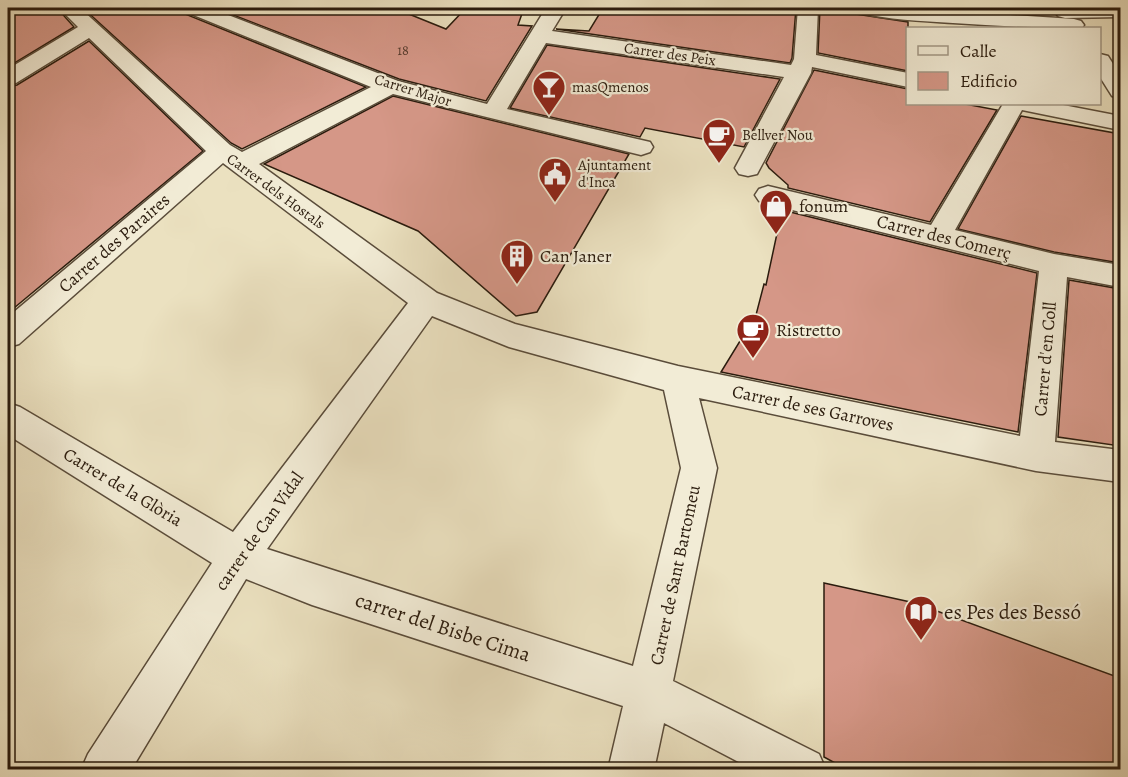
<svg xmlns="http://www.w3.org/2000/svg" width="1128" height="777" font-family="Alegreya,serif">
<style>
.building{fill:#d59787;stroke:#2a1b0d;stroke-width:1.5}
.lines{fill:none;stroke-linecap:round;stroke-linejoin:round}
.street-casing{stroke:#5a4c3a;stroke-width:3}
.street{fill:#f2ecd6;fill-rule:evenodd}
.labels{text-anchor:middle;stroke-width:4.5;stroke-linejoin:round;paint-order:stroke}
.far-number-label{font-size:14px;fill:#553a2c}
.far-street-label{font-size:15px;fill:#2a1b0d;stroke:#f2ecd6}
.far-poi-label{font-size:15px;fill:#2a1b0d;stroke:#f2ecd6;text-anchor:start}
.poi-label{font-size:18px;fill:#2a1b0d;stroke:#f2ecd6;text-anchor:start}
.street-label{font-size:18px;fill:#2a1b0d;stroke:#f2ecd6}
.near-poi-label{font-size:21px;fill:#2a1b0d;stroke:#f2ecd6;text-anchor:start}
.near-street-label{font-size:21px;fill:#2a1b0d;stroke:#f2ecd6}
</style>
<rect width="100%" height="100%" fill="#ebe1c0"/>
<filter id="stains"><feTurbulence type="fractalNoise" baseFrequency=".00333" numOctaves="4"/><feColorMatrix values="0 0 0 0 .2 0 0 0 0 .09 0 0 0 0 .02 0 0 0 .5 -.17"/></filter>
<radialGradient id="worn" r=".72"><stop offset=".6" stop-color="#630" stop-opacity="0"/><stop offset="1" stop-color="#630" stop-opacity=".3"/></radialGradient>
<!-- building -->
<g class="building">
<polygon points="8,8 57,8 74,27 8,67"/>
<polygon points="83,8 181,8 185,14 366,87 242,149 231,143"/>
<polygon points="215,8 394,8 446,29 466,8 524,8 518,25 532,26 486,101 399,79"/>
<polygon points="603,8 796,8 792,58 790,63 556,29 589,31"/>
<polygon points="820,8 852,8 856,14 908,22 908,71 818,53"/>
<polygon points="89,41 203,151 8,313 8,87 17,85"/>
<polygon points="547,45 780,79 744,147 645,128 640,137 510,108"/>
<polygon points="814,70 908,89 908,104 965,104 997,110 930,222 788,188 788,185 769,168 766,163"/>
<polygon points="393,96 629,154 537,312 516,316 418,231 264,164"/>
<polygon points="1021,116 1120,134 1120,263 1054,252 958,229"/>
<polygon points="782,210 1037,273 1018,432 721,372 756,315 764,284 766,285"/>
<polygon points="1069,280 1120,289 1120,446 1058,437"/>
<polygon points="824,583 915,603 1120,678 1120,770 848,770 824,757"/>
</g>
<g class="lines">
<defs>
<g id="street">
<path d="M59,8H80L230,145L242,152L371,87L186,12L183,8H210L398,81L487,104L546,8H566L552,31L791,65L794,59L798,8H818L816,55L908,73V87L812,67L811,73L757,174L748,176L739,174L735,168L784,77L546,43L507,109L650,142L653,147L650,152L641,155L393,94L259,164L437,293L515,324L678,366L1020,436L1039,271L768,204L759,201L755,195L759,189L768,186L931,225L1003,104H1058L1120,116V130L1022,110L955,230L1054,254L1120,265V287L1067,277L1055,442L1120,450V482L1036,471L699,398L717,468L673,681L819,754L826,770H754L664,723L654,770H608L623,706L312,605L246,579L131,770H81L88,754L212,563L8,435V403L20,407L233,532L408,303L223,163L19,344L8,347V317L206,151L89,38L16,83L8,85V69L78,27ZM432,316L509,347L664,390L681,468L633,666L267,549Z"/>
<path d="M854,8H901L1074,19L1081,21L1084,25L1082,28C1039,28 996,26 953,23C921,21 888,20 857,12Z"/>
<polygon points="1058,8 1120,8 1120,17 1065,18 1058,16 1055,12"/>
<polygon points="1100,54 1108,56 1120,75 1120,98 1112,96 1100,77"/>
</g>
</defs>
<!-- street casing -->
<use href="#street" class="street-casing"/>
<!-- street -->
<use href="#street" class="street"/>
</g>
<!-- icons -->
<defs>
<symbol id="bar-pin" viewBox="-11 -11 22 30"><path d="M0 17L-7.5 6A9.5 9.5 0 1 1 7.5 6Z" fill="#8f2418" stroke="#f2ecd6"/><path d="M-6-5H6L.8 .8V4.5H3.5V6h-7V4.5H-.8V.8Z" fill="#fff"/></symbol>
<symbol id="cafe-pin" viewBox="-11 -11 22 30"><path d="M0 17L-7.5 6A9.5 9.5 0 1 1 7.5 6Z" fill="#8f2418" stroke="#f2ecd6"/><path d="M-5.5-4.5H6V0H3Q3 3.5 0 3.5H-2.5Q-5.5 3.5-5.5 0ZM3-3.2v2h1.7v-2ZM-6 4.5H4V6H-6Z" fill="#fff"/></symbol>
<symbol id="civic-pin" viewBox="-11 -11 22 30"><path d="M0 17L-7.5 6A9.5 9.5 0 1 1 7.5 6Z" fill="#8f2418" stroke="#f2ecd6"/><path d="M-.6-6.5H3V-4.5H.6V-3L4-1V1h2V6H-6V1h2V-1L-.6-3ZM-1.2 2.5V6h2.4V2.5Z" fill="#fff"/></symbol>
<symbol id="shop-pin" viewBox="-11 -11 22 30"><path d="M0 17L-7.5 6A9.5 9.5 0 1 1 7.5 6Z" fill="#8f2418" stroke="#f2ecd6"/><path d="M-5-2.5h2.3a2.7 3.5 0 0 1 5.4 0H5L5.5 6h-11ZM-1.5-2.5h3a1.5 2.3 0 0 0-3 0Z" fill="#fff"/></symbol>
<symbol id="building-pin" viewBox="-11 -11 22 30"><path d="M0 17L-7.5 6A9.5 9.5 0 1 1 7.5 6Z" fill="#8f2418" stroke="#f2ecd6"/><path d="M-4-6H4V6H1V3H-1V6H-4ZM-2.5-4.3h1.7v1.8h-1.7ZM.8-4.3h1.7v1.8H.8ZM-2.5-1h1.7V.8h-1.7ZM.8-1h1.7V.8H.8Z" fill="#fff"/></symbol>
<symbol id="library-pin" viewBox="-11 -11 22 30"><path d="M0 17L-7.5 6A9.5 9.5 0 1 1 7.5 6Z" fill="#8f2418" stroke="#f2ecd6"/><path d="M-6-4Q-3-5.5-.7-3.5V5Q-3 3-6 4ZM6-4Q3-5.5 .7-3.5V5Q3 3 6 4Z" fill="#fff"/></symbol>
</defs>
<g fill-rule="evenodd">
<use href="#bar-pin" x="530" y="68" width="38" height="52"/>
<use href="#cafe-pin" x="700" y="116" width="38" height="52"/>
<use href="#civic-pin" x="536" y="155" width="38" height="52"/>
<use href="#shop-pin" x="757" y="187" width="38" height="52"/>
<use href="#building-pin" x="498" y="237" width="38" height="52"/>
<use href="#cafe-pin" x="734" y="311" width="38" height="52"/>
<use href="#library-pin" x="902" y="593" width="38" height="52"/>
</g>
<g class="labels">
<!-- far-number labels -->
<g class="far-number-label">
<text x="403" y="55">18</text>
</g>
<!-- far-street labels -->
<g class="far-street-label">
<text transform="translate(670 54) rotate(8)" y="5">Carrer des Peix</text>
<text transform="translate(413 90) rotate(17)" y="5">Carrer Major</text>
<text transform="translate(276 191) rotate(36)" y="5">Carrer dels Hostals</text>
</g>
<!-- far-poi labels -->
<g class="far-poi-label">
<text x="572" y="92">masQmenos</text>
<text x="742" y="140">Bellver Nou</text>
<text x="578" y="170">Ajuntament<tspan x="578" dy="17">d'Inca</tspan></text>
</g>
<!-- poi labels -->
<g class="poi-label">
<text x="799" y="212">fonum</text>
<text x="540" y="262">Can Janer</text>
<text x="776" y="336">Ristretto</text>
</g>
<!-- street labels -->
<g class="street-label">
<text transform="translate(944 237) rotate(14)" y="6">Carrer des Comerç</text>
<text transform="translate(114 243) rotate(-41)" y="6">Carrer des Paraires</text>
<text transform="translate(1045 359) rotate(-85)" y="6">Carrer d'en Coll</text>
<text transform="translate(813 408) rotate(12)" y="6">Carrer de ses Garroves</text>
<text transform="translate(123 487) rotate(31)" y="6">Carrer de la Glòria</text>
<text transform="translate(259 531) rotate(-55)" y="6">carrer de Can Vidal</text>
<text transform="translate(675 575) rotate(-78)" y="6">Carrer de Sant Bartomeu</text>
</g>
<!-- near-poi labels -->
<g class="near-poi-label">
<text x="944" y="619">es Pes des Bessó</text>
</g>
<!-- near-street labels -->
<g class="near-street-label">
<text transform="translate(443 627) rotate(18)" y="7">carrer del Bisbe Cima</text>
</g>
</g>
<!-- margin -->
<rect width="1128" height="777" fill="none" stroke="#ebe1c0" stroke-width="30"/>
<rect x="9" y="9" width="1110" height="759" fill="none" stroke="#2a1b0d" stroke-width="3"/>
<rect x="15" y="15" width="1098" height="747" fill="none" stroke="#2a1b0d" stroke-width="1.5"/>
<!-- legend -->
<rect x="906" y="27" width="195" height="78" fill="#f2ecd6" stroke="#a29886" stroke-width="1.5"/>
<rect x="918" y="46" width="30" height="9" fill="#f2ecd6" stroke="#a29886" stroke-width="1.5"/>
<text x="960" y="57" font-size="18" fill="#2a1b0d">Calle</text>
<rect x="918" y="72" width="30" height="18" fill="#d59787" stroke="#a29886" stroke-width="1.5"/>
<text x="960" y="87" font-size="18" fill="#2a1b0d">Edificio</text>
<rect width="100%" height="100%" filter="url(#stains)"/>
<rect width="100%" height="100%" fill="url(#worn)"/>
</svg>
